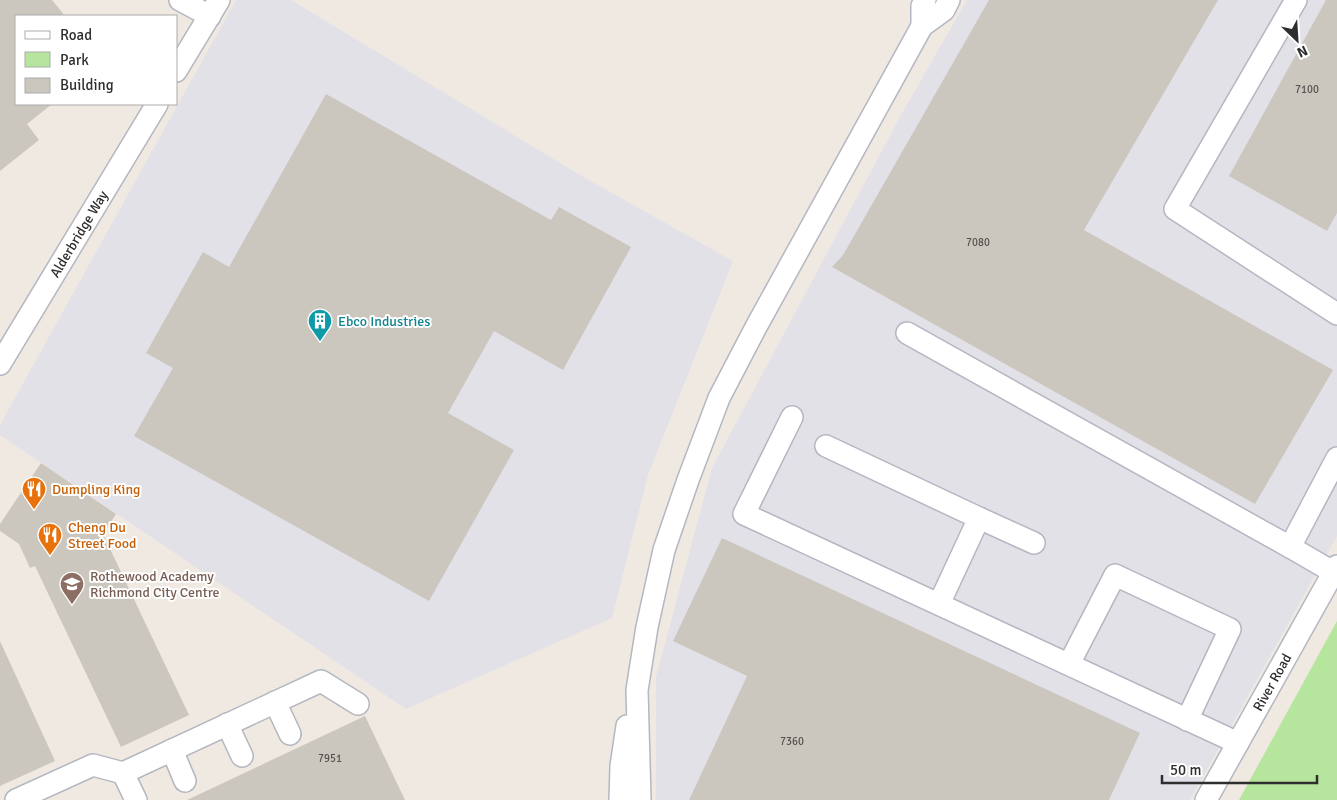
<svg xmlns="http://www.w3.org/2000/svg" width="1337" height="800" font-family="Signika,sans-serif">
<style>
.industrial{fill:#e3e1e8}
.green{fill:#b6e59e}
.building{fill:#cbc7bf}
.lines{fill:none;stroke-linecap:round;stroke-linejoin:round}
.minor-casing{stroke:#b4b7c1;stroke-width:24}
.minor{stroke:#fff;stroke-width:21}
.labels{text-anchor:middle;stroke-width:4;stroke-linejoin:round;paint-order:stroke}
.number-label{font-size:11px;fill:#555452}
.street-label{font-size:14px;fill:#2e2e2e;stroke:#fff}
.culture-label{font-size:14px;fill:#0d838f;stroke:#fff;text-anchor:start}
.food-label{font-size:14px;fill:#c56008;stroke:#fff;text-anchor:start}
.education-label{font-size:14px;fill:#785e54;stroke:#fff;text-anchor:start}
</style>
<rect width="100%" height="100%" fill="#efe9e1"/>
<!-- industrial -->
<g class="industrial">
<polygon points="236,0 291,0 580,175 733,261 648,475 612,618 406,709 0,435 0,425"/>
<polygon points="967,0 1337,0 1337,536 1190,800 656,800 656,677 712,468 901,115"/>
</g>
<!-- green -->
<polygon class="green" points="1337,621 1337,800 1239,800"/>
<!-- building -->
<g class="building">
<polygon points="0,0 52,0 65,16 16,16 16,104 52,104 27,124 39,140 0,171"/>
<polygon points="989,0 1218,0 1084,230 1333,370 1255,504 832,267 843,255"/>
<polygon points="1326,0 1337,0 1337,213 1327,231 1229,176"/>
<polygon points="326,94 551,220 559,207 631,247 563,370 494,331 448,413 514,450 429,601 134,436 173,368 146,353 203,252 229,267"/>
<polygon points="41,463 116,514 103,534 189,715 121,747 35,566 30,568 19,544 0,531 0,524"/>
<polygon points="722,538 1140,733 1109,800 689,800 747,676 673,641"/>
<polygon points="0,641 55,761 0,786"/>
<polygon points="365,716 405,800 187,800"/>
</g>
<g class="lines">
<defs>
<g id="minor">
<polyline points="180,0 210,16"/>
<polyline points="1296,0 1175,209 1337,314"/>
<polyline points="922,26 922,6 925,0"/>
<polyline points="176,71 219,0"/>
<polyline points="907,333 1290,547 1337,458"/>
<path id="s1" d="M0,364L157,104"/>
<polyline points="792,417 744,514 1238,743"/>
<polyline points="826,446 979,518 939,604"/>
<polyline points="979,518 1034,543"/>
<polyline points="1290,547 1333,572"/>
<polyline points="1069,664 1115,575 1230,629 1187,720"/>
<polyline points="275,702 290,734"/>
<polyline points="227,724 242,756"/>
<polyline points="172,750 185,781"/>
<polyline points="123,773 136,800"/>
<polyline points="16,800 93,765 123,773 321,681 358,704"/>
<polyline points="620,800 621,766 627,726"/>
<polyline points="640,800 637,690 647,627 664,550 688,480 719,398 756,327 922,26 944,10 949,0"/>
<path id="s2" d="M1206,800L1337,566"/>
</g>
</defs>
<!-- minor casing -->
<use href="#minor" class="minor-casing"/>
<!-- minor -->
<use href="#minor" class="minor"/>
</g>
<!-- icons -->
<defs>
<symbol id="building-pin" viewBox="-11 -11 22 30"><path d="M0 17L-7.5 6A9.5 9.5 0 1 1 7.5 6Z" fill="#0f9aa8" stroke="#fff"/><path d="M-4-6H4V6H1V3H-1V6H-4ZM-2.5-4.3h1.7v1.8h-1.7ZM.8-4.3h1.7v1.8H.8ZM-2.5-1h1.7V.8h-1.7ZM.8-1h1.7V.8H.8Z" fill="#fff"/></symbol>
<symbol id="restaurant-pin" viewBox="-11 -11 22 30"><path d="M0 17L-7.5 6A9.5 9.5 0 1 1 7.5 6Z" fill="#e8710a" stroke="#fff"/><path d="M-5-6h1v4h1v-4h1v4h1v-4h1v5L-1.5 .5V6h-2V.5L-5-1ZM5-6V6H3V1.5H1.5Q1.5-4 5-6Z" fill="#fff"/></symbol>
<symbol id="school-pin" viewBox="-11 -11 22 30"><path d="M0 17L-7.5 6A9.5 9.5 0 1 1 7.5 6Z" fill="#8d6e63" stroke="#fff"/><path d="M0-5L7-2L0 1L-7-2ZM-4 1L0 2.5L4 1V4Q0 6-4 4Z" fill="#fff"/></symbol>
</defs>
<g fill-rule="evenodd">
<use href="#building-pin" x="306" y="307" width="28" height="38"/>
<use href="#restaurant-pin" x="20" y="475" width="28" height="38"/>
<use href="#restaurant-pin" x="36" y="521" width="28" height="38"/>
<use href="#school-pin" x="58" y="570" width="28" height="38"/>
</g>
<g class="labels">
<!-- number labels -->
<g class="number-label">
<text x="1307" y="93">7100</text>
<text x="978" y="246">7080</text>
<text x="792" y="745">7360</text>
<text x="330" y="762">7951</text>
</g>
<!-- street labels -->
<g class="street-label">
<text dy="5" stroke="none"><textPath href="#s1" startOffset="152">Alderbridge Way</textPath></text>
<text dy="5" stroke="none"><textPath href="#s2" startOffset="135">River Road</textPath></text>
</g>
<!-- culture labels -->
<g class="culture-label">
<text x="338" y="326">Ebco Industries</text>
</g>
<!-- food labels -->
<g class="food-label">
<text x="52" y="494">Dumpling King</text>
<text x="68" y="532">Cheng Du<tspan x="68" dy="16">Street Food</tspan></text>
</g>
<!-- education labels -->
<g class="education-label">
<text x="90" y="581">Rothewood Academy<tspan x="90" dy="16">Richmond City Centre</tspan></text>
</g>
</g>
<!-- legend -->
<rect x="15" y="15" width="162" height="90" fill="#ffffff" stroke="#ababab"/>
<rect x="25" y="31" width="25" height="8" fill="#ffffff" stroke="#ababab"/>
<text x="60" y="40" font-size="15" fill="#2e2e2e">Road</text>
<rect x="25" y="52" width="25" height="15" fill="#b6e59e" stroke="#ababab"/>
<text x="60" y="65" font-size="15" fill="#2e2e2e">Park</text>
<rect x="25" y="78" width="25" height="15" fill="#cbc7bf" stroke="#ababab"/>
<text x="60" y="90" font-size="15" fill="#2e2e2e">Building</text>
<!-- north arrow -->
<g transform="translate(1297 40) rotate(155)" stroke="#ffffff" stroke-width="4" paint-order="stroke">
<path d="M0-4L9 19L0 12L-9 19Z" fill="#2e2e2e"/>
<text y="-8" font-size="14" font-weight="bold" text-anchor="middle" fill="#2e2e2e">N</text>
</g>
<!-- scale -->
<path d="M1162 775v8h155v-8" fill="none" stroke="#2e2e2e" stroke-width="2.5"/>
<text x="1170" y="775" font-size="15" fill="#2e2e2e" stroke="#ffffff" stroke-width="4" paint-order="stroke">50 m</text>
</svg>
